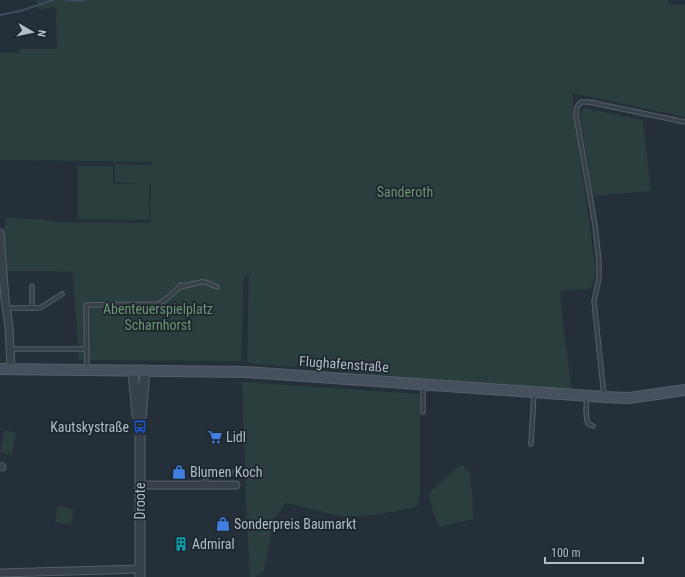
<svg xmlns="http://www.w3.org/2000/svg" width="685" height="577" font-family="'Roboto Condensed',sans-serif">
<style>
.green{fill:#293e3d}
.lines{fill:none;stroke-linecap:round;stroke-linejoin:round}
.stream{stroke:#3b4e61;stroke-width:2}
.service-casing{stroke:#565f68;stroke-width:5.5}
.minor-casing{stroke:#565f68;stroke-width:9}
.tertiary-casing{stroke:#565f68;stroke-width:11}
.secondary-casing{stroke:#565f68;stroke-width:12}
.service{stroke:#38414a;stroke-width:3.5}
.minor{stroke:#38414a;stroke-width:7}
.tertiary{stroke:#38414a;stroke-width:9}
.secondary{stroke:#46515d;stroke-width:10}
.labels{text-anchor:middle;stroke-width:3.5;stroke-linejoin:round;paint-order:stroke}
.park-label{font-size:14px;fill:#6c9572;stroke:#1d262f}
.street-label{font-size:14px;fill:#b3bcc6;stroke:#1d262f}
.poi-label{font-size:14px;fill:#b3bcc6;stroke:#1d262f;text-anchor:start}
</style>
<rect width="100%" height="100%" fill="#242f39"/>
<!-- green -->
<g class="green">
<polygon points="37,0 668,0 668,5 685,5 685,117 572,93 574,112 596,272 590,289 570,290 560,291 563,324 572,392 247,363 249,275 244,276 241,361 79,360 73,272 48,271 7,271 4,229 5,226 6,225 5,218 39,219 57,222 150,223 151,184 149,184 149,220 78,219 78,166 113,166 113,184 140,184 115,182 115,164 152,165 152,162 0,160 0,53 19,53 19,49 57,49 56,7 38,10"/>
<polygon points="585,108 643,120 651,191 593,196 580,114 582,110"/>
<polygon points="242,382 420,394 420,493 417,507 381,514 344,517 286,503 274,518 264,571 255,577 250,577 246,500"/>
<polygon points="4,430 16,432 12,455 0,453"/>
<polygon points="459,466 464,466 470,473 474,519 439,527 431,505 429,493"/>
<polygon points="58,506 74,509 71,525 55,522"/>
</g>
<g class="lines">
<!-- stream -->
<g class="stream">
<polyline points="66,0 81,1 85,0"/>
<polyline points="0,15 20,11 53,0"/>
</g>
<defs>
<g id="service">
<polyline points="32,286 32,308"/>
<polyline points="180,287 201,282 205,282 217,287"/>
<polyline points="7,308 40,308 62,294"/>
<polyline points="11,349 87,349"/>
<path d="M87,369L86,305L158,304C168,299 174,293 181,285"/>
<polyline points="604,396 594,301 599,278 599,261 595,225 576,115 577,107 581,102 589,102 685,122"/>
<path d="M587,397C586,406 585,415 588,424L593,426"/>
<polyline points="423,412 423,386"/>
<polyline points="531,444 534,393"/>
<polyline points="205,485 206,478 209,473 231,472"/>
</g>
<g id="minor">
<polyline points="0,233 5,299 9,327 11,369"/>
<polyline points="0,466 2,467"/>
<polyline points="140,485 236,485"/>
<polyline points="0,573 140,569"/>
</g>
<g id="tertiary">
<polyline points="133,371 137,415"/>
<polyline points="140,577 140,424 141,418 145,370"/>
</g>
<polyline id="secondary" points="0,369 246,372 604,397 629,398 685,390"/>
</defs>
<!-- service casing -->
<use href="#service" class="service-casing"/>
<!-- minor casing -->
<use href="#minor" class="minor-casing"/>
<!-- tertiary casing -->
<use href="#tertiary" class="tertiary-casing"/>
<!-- secondary casing -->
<use href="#secondary" class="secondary-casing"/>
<!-- service -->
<use href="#service" class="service"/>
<!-- minor -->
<use href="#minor" class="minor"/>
<!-- tertiary -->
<use href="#tertiary" class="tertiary"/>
<!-- secondary -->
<use href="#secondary" class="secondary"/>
</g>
<!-- icons -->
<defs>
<symbol id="bus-bare" viewBox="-9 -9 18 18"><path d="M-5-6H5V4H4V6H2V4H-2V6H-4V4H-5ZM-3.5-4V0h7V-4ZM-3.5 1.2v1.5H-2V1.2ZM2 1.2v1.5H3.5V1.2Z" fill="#1a4fb4" stroke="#1d262f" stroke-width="2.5" paint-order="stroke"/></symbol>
<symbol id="supermarket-bare" viewBox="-9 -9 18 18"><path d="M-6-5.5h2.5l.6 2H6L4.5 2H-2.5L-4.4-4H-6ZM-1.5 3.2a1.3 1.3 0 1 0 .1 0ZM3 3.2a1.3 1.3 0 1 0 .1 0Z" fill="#3f7fe0" stroke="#1d262f" stroke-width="2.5" paint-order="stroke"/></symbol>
<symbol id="shop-bare" viewBox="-9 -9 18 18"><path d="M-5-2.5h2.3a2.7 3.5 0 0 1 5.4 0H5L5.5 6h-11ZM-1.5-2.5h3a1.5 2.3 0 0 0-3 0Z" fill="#3f7fe0" stroke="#1d262f" stroke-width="2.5" paint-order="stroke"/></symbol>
<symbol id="building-bare" viewBox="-9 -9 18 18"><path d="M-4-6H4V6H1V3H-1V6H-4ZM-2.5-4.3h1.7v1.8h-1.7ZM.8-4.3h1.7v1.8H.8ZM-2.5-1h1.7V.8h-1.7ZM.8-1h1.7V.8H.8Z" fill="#0f9aa8" stroke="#1d262f" stroke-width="2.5" paint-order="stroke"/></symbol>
</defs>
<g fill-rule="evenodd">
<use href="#bus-bare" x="130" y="417" width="20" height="20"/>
<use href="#supermarket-bare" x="205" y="427" width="20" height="20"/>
<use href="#shop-bare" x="169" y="462" width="20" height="20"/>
<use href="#shop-bare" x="213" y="514" width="20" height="20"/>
<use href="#building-bare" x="171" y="534" width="20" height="20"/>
</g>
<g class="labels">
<!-- park labels -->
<g class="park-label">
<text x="405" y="197">Sanderoth</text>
<text x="158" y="314">Abenteuerspielplatz<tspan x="158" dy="16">Scharnhorst</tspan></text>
</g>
<!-- street labels -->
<g class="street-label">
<text transform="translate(344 364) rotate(4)" y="5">Flughafenstraße</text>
<text transform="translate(140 501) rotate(-90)" y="5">Droote</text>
</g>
<!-- poi labels -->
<g class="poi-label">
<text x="129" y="432" text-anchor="end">Kautskystraße</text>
<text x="226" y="442">Lidl</text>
<text x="190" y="477">Blumen Koch</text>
<text x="234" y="529">Sonderpreis Baumarkt</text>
<text x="192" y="549">Admiral</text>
</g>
</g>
<!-- north arrow -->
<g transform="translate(32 32) rotate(99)" stroke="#1d262f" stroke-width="3" paint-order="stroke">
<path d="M0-3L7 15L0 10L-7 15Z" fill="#b3bcc6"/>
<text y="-6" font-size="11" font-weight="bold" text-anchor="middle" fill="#b3bcc6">N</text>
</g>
<!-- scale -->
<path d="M545 557v6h98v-6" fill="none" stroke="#b3bcc6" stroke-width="2"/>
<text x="551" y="557" font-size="12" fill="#b3bcc6" stroke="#1d262f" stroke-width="3" paint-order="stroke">100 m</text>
</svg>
